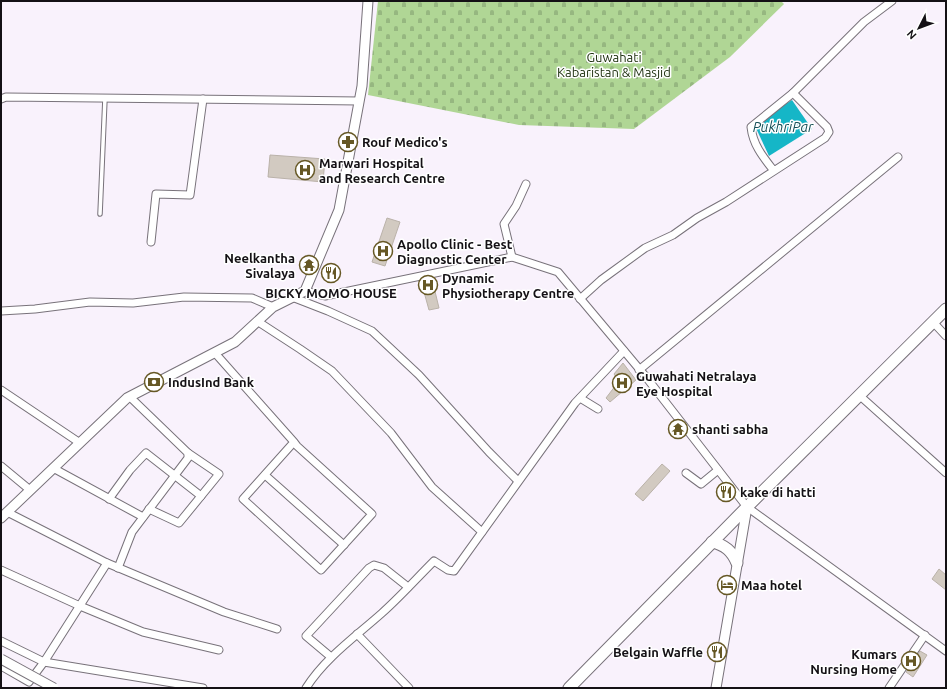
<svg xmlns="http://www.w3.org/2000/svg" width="947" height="689" font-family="Ubuntu,sans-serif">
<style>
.cemetery{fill:url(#cemetery-stones)}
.water{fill:#15b6c7}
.building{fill:#d2cac1;stroke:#bab2a9}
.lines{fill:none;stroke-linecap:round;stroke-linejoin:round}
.service-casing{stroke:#78727a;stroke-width:5.5}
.minor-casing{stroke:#78727a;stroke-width:9}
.tertiary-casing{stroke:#78727a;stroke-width:11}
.secondary-casing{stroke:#78727a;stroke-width:13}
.service{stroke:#fff;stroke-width:3.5}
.minor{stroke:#fff;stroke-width:7}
.tertiary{stroke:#fff;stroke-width:9}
.secondary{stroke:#fff;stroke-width:11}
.tertiary-bridge-casing{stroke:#78727a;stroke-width:11;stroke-linecap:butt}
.tertiary-bridge{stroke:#fff;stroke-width:9}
.labels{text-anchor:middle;stroke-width:3;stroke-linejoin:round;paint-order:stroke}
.park-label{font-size:13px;fill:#213312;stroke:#fff}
.poi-label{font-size:13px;font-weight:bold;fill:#141115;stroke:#fff;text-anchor:start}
.water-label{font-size:14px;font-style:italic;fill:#155057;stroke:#fff}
</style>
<defs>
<pattern id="cemetery-stones" width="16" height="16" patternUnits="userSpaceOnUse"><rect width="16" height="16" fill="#b0d695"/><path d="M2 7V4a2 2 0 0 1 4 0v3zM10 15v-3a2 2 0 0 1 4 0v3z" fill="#96b780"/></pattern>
</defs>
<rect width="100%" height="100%" fill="#f9f2fc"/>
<!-- cemetery -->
<polygon class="cemetery" points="378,1 781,1 784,4 730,57 634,129 519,125 368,95"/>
<!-- water -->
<polygon class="water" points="792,100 812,129 769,156 754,124"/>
<!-- building -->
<g class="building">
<polygon points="270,155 325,159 323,182 268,177"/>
<polygon points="387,218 400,222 385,266 372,262"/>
<polygon points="432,279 439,308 429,310 421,281"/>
<polygon points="623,363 636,380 610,402 606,398 619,381 614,374"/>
<polygon points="662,464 670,471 643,501 635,494"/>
<polygon points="939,569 946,575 946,590 932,579"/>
<polygon points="920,651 927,655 913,677 906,672"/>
</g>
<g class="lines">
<defs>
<polyline id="service" points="100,214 105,98"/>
<g id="minor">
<polyline points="793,93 864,22 892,1"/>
<polyline points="1,99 6,97 359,101"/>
<polyline points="151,242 156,194 190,195 203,99"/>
<polyline points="512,257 504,224 516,206 526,184"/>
<polyline points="305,291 325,296 512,257 558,272 646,377 747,507 946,651"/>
<polyline points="292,297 328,311 372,331 419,375 489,452 518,481"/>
<path d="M580,299L601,280L645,248L673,235L697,218L726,202L825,138L829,132L827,127L793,93L751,127C753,145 763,157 774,171"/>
<polyline points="1,311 35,309 90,302 133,303 184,297 252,298 273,307"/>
<polyline points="257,321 300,349 332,371 391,433 432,487 482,532"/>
<polyline points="933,322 946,336"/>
<polyline points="215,353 294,442 297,446 372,514 321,570 243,499 294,442"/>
<polyline points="639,370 898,157"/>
<polyline points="1,390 80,443"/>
<polyline points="859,395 946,473"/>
<polyline points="580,398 598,409"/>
<polyline points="1,466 30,490"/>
<polyline points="53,468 143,517"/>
<polyline points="686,473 701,484 718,470"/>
<polyline points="265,475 344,545"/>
<polyline points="109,499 130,470 146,453 201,496"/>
<polyline points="149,509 179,523 219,474 188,453"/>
<polyline points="7,512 107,563 224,612 277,629"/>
<polyline points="107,563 44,662 203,688"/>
<polyline points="118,568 132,532 188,458 188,453 130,397"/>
<polyline points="1,570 80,606 143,632 219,650"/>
<polyline points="357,634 409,688"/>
<polyline points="1,641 44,662 29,682 1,666"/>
<polyline points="331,657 306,636 369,568 374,565 384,568 408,587"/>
<path d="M306,688C325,658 355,637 382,613C400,597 416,579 434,561L448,570L454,571L575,403L624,351"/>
<polyline points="889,688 925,635"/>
</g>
<g id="tertiary">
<polyline points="1,518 127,398 235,342 273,307 305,291 339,210 362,86 368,1"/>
<polyline points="716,688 747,507"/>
</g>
<g id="secondary">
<path d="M712,542C725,545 732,551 737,563"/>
<polyline points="569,688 747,507 946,309"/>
</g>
</defs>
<!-- service casing -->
<use href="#service" class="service-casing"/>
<!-- minor casing -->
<use href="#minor" class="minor-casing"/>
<!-- tertiary casing -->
<use href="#tertiary" class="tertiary-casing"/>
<!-- secondary casing -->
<use href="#secondary" class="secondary-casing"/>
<!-- service -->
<use href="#service" class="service"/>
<!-- minor -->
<use href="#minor" class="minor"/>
<!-- tertiary -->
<use href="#tertiary" class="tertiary"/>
<!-- secondary -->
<use href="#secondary" class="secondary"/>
<defs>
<polyline id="tertiary-bridge" points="1,659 54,688"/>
</defs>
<!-- tertiary-bridge casing -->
<use href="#tertiary-bridge" class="tertiary-bridge-casing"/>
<!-- tertiary-bridge -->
<use href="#tertiary-bridge" class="tertiary-bridge"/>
</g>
<!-- icons -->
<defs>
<symbol id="pharmacy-ring" viewBox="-11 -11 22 22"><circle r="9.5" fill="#fff" stroke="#665825" stroke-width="1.5"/><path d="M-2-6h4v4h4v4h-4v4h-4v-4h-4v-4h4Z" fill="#665825"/></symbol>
<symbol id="hospital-ring" viewBox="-11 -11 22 22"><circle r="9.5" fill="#fff" stroke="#665825" stroke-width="1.5"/><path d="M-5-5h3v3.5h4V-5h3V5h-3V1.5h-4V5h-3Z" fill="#665825"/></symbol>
<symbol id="temple-ring" viewBox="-11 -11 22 22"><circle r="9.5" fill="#fff" stroke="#665825" stroke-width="1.5"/><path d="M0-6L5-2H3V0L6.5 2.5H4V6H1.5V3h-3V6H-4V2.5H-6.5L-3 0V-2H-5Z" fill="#665825"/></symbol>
<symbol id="restaurant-ring" viewBox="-11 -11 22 22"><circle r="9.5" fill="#fff" stroke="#665825" stroke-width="1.5"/><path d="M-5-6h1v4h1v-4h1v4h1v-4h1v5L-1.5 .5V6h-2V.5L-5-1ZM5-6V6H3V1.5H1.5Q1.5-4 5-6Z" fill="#665825"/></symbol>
<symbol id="bank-ring" viewBox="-11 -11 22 22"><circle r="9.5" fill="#fff" stroke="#665825" stroke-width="1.5"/><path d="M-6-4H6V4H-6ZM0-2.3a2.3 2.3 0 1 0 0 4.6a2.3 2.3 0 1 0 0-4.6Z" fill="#665825"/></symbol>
<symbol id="hotel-ring" viewBox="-11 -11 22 22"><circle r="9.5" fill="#fff" stroke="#665825" stroke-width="1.5"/><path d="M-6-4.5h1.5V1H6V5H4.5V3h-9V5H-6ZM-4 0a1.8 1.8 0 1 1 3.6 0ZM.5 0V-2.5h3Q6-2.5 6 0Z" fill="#665825"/></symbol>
</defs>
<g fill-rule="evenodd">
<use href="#pharmacy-ring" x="337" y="131" width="22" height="22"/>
<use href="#hospital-ring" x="294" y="159" width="22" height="22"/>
<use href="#hospital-ring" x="372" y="240" width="22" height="22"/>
<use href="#temple-ring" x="298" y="254" width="22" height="22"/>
<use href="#restaurant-ring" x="320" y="262" width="22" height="22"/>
<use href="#hospital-ring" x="417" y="274" width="22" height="22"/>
<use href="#bank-ring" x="143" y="371" width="22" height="22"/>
<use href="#hospital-ring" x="611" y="372" width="22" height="22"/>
<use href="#temple-ring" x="667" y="418" width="22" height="22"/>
<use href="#restaurant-ring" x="715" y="481" width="22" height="22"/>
<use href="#hotel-ring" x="716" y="574" width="22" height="22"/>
<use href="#restaurant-ring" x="706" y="641" width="22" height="22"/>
<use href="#hospital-ring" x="900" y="650" width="22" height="22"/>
</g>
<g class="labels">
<!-- park labels -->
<g class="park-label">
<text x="614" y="62">Guwahati<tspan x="614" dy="15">Kabaristan &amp; Masjid</tspan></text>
</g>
<!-- poi labels -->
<g class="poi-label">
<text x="362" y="147">Rouf Medico's</text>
<text x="319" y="168">Marwari Hospital<tspan x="319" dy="15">and Research Centre</tspan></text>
<text x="397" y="249">Apollo Clinic - Best<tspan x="397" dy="15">Diagnostic Center</tspan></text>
<text x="295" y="263" text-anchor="end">Neelkantha<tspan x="295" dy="15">Sivalaya</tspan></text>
<text x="442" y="283">Dynamic<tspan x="442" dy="15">Physiotherapy Centre</tspan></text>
<text x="331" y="298" text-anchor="middle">BICKY MOMO HOUSE</text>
<text x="636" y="381">Guwahati Netralaya<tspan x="636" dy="15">Eye Hospital</tspan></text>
<text x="168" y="387">IndusInd Bank</text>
<text x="692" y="434">shanti sabha</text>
<text x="740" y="497">kake di hatti</text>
<text x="741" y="590">Maa hotel</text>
<text x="703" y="657" text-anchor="end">Belgain Waffle</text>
<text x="897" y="659" text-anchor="end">Kumars<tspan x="897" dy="15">Nursing Home</tspan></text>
</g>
<!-- water labels -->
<g class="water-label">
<text x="783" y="132">PukhriPar</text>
</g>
</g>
<!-- border -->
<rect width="947" height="689" fill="none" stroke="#141115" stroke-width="4"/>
<!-- north arrow -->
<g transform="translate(919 28) rotate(228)" stroke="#ffffff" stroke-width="3" paint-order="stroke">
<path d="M0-3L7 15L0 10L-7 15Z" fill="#141115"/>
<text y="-6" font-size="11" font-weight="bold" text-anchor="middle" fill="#141115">N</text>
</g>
</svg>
